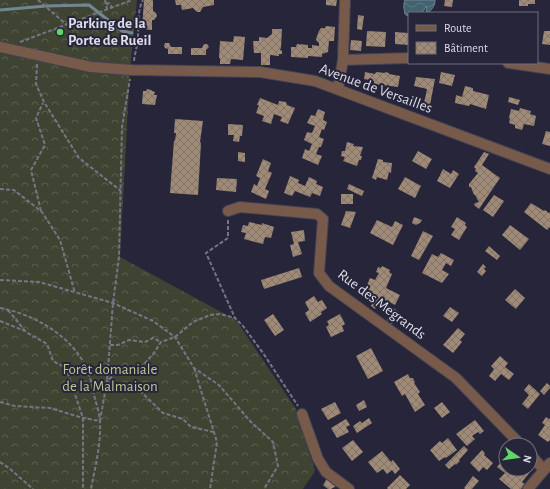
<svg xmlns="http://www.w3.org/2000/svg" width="550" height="489" font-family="'Alegreya Sans',sans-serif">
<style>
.forest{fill:url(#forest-crowns)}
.water{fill:url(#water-waves);stroke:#708793}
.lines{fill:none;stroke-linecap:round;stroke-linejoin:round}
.stream{stroke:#708793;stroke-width:3}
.building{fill:url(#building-cross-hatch)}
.street-casing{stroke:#434255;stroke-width:12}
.path{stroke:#757586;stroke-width:2;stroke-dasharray:4 2;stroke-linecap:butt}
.street{stroke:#785a4b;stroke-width:10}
.poi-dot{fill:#60d56a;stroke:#262539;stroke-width:1.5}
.labels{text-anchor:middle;stroke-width:4;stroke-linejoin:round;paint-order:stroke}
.poi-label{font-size:15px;font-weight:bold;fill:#dcddea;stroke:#262539;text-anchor:start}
.street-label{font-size:15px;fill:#dcddea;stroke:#262539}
.park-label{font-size:15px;fill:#b8c793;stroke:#262539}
</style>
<defs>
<pattern id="forest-crowns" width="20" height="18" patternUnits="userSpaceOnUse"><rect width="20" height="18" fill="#3f4432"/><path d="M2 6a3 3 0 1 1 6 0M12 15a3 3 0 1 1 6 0" fill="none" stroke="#5a5f50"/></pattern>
<pattern id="water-waves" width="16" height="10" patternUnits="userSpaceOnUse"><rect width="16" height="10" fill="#41626e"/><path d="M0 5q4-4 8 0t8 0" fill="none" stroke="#5c7883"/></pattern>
<pattern id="building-cross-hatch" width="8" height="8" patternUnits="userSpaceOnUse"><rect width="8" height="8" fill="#9f8977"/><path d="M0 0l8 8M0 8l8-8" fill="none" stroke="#837468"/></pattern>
</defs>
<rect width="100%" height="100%" fill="#262539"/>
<!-- forest -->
<polygon class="forest" points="0,0 137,0 130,69 120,257 236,320 296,409 315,471 303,489 0,489"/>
<!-- water -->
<path class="water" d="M405,0H435C435,5 433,8 429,12L426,11L427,8L426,7L422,13H409V17L405,14C404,9 403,5 405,0Z"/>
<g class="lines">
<!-- stream -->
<polyline class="stream" points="0,10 46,6 89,5 122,31 132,33"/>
</g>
<!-- building -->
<g class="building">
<polygon points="144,0 153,0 153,11 156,13 157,16 154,20 152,20 152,30 142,29"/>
<polygon points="175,0 214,0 214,5 203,7 200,12 197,12 193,8 182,10 181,5 176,5"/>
<polygon points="326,0 337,0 336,6 326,5"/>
<polygon points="445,0 453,0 452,7 444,6"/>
<polygon points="519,0 535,0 535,4 528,4 528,6 519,6"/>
<polygon points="358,15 364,16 362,30 357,29"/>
<polygon points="326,26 335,27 334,41 329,41 328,52 322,54 322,57 308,56 308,58 291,57 291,47 296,47 297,44 308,45 308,48 312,48 312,45 319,46 319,43 316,40 317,36 319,31 321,28 325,28"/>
<polygon points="272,29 282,29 281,48 280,50 282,51 282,54 279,54 279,56 270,55 270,65 261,65 261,53 254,53 253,41 259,41 259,37 267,38 272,34"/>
<polygon points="367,31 386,32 385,47 366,46"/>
<polygon points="544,31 550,31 550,45 542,44"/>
<polygon points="395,32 408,33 409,32 409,45 395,44"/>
<polygon points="234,36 245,37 243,60 231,59 230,64 220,64 220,58 219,58 220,41 233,42"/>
<polygon points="351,40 362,41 361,51 350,50"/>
<polygon points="165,43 169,43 171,47 182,47 182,54 168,54 168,49 165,48 164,46"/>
<polygon points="204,44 207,44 209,47 206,50 206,55 191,55 191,48 202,48"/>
<polygon points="365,72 375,74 376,72 385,73 385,72 389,73 389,74 400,76 398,87 374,84 374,81 364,79"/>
<polygon points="441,72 455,75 452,86 439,83"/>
<polygon points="416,77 435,79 430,105 424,103 427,89 414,86"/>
<polygon points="465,86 473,88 473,91 489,95 486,109 470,104 469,106 455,103 456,95 462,97"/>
<polygon points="147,89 151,90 152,91 155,92 154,95 157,95 155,105 142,104 143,91 146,91"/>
<polygon points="509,97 520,100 518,105 508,102"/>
<polygon points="260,98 278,105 279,101 286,102 287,105 295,108 288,124 280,121 282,117 274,114 271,124 262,121 264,116 256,113 259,105 257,105"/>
<polygon points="520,108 531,111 530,114 536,116 534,126 524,124 522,130 515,128 515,125 509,123 510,119 509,118 511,109 519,111"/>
<polygon points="318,109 325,112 323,120 327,122 324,130 322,129 319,137 324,139 321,147 319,147 316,154 322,156 318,165 302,158 305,149 309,151 312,144 304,140 307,132 312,133 315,126 307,123 311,115 315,116"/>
<polygon points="175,119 203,121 200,142 201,143 198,195 170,193 174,140 175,141 176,133 174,133"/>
<polygon points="228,124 243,125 242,136 240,136 239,142 233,141 234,135 228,135"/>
<polygon points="546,131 550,132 550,146 542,144"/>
<polygon points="347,142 354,144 353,146 363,147 360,156 362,156 361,160 359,160 357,166 343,161 345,157 341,156 342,151 345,151"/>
<polygon points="418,151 432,159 426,169 412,161"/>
<polygon points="238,152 245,153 245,162 238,161"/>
<polygon points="484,152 489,154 482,165 500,178 479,209 474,205 475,203 479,202 475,195 474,195 471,187 469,187 469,184 478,173 475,171 476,169 474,167"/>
<polygon points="263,159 271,163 268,171 272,173 265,189 269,191 266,199 251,192 254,184 257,186 260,178 256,176"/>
<polygon points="378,159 383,160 383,162 392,163 391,173 389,172 387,180 377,177 376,180 372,178"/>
<polygon points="443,169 451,174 453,170 459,174 450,188 437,181"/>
<polygon points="290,176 299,180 298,183 305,186 309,177 317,181 316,184 323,187 320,196 312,193 310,197 295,191 292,196 284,193"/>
<polygon points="405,177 421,186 415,198 398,189"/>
<polygon points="217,178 237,179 236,192 216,190"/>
<polygon points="349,184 364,191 362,196 347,189"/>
<rect x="341" y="194" width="12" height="10"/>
<polygon points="494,195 504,201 493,217 483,210"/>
<polygon points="531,203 544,211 545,210 549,213 550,212 550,227 547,230 524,212"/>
<polygon points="346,211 356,212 350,228 341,225"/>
<polygon points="414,217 422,220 420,223 416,225 412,223"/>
<polygon points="457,217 466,223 465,225 467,227 459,240 451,235 455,229 451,227"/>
<polygon points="377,220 392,227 395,221 403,225 393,245 370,233"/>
<polygon points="249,222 262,225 262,223 274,227 271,238 265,237 263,244 244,239 246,233 241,232 243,225 248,226"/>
<polygon points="510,225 529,239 520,250 502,235"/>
<polygon points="304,230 305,241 298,242 302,254 293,257 290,245 294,244 291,232"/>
<polygon points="423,231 433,236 419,260 411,256"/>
<polygon points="489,246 500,256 497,260 485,251"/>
<polygon points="441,253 454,260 451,266 446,263 442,270 449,274 442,283 422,273 432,254 438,257"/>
<polygon points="483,264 486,267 484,269 486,271 482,276 477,272"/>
<polygon points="382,266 390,270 389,272 392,274 386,288 400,295 395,305 381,298 375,309 371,306 376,295 365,290 370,278 375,280 379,273 376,272 378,267 381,268"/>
<polygon points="299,268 302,277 264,289 261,280"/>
<polygon points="515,289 525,298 516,309 505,300"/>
<polygon points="314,296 318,302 322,300 327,308 321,312 322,314 310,322 305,313 309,310 305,302"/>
<polygon points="450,307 459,313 452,322 443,316"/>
<polygon points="393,308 399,312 392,324 387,320"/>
<polygon points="273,314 284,330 275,336 264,320"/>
<polygon points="340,314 345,324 342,326 344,331 331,337 326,327 329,325 327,321"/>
<polygon points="458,328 465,334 460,340 462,342 453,353 443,345"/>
<polygon points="371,348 383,371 368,379 356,356"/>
<polygon points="500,356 508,363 505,367 514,374 509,380 501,374 495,381 489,376 494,369 491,366"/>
<polygon points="408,374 410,378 413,378 415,383 414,383 420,392 418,394 425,405 415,412 405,394 402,396 394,382"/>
<polygon points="547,383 550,386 550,388 544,395 540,391"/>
<polygon points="529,384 540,394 528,409 522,404 529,395 524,390"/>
<polygon points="364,400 367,407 359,411 356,405"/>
<polygon points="335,402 341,413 328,420 321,409"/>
<polygon points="442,402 450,412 442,418 434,408"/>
<polygon points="546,417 549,419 550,418 550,440 548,442 538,435 545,425 542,423"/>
<polygon points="369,418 372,423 357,433 353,426 360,421 362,423"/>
<polygon points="346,419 350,425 346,427 349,432 337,438 331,428"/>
<polygon points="475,420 484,431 480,434 478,432 472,436 475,439 467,446 456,434"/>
<polygon points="448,438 457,450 446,458 445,457 439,461 430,450 440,441 442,443"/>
<polygon points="353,440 363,452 352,461 342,448"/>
<polygon points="464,446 468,450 459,460 460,461 456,465 455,464 449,469 445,465"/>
<polygon points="482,450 485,453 484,455 493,463 487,470 483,467 479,472 470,463"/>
<polygon points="382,451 391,462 393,460 400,469 395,474 392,470 387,474 383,469 377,473 368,462"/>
<polygon points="506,456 506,469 522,469 524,471 527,469 530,472 522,482 525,484 521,489 511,489 499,479 505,473 497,467"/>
<polygon points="400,475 410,485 406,489 388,489 387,488"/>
<polygon points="473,476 479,481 472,489 465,489 464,488"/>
<polygon points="328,477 338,485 331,489 328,489 323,485"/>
</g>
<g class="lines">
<defs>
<g id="street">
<polyline points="0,47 91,67 132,70 260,72 315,81 550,169"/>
<polyline points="343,60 409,58"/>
<polyline points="508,63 550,69"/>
<polyline points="338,89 343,60 345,0"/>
<polyline points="228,211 240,207 317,214 323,219 319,273 329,286 456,378 521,445"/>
<polyline points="302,414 318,459 326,472 349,489"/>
<polyline points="530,454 544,470"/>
<polyline points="528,489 550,463"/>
</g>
</defs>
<!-- street casing -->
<use href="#street" class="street-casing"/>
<!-- path -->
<g class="path">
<polyline points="38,0 67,25"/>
<polyline points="105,0 107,9"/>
<polyline points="106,4 109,3 112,7"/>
<polyline points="20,42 132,0"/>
<path d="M134,61C135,52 138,44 138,35C139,24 137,11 143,0"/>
<polyline points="37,64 36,84 44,102 79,158 121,191"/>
<polyline points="0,189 14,190 42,212 60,240 75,293"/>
<polyline points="41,211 31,170 45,145 36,118 43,103"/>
<polyline points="228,220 228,238 206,253 235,318 243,326 263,353 298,406"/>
<polyline points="0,280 39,282 113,303 153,321 175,337 194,368 219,385 251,422 273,442 278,466 264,489"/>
<path d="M0,308C34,314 72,336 87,369C91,379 93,389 95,399C97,406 100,415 100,423C101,445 95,467 91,489"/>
<polyline points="8,310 26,332 47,344 53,361 66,368 83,418 83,489"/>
<polyline points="0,321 25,331"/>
<polyline points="110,345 118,345 129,340 145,342 153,338 161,342"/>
<polyline points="194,368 217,442 210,489"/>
<polyline points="0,402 15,406 50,408 83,418 100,421 107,381 113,303 119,257 122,127 130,79"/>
<polyline points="214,432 191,427 183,419 163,413 140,391 117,389 107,381 118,372 137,372 154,353 161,342 175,337 193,322 210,315 220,314 235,318"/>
<polyline points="0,462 9,468 33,489"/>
</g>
<!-- street -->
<use href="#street" class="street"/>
</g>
<!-- markers -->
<circle class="poi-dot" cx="60" cy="32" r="4"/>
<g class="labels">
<!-- poi labels -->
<g class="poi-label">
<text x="68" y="28">Parking de la<tspan x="68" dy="17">Porte de Rueil</tspan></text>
</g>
<!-- street labels -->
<g class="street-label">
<text transform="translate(376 88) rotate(20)" y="5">Avenue de Versailles</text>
<text transform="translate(382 304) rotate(37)" y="5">Rue des Megrands</text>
</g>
<!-- park labels -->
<g class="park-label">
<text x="110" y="374">Forêt domaniale<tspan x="110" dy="17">de la Malmaison</tspan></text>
</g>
</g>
<!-- legend -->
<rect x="408" y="12" width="130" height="52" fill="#262539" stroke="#6f6f80"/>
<rect x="416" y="25" width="20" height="6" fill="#785a4b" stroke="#6f6f80"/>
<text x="444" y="32" font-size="12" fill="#dcddea">Route</text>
<rect x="416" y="42" width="20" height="12" fill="url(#building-cross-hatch)" stroke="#6f6f80"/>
<text x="444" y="52" font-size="12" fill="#dcddea">Bâtiment</text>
<!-- north arrow -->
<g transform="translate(518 457) rotate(103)"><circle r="19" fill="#262539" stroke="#6f6f80"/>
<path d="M0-3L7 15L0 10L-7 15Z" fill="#60d56a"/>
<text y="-6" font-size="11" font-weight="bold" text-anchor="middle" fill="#dcddea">N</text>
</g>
</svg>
